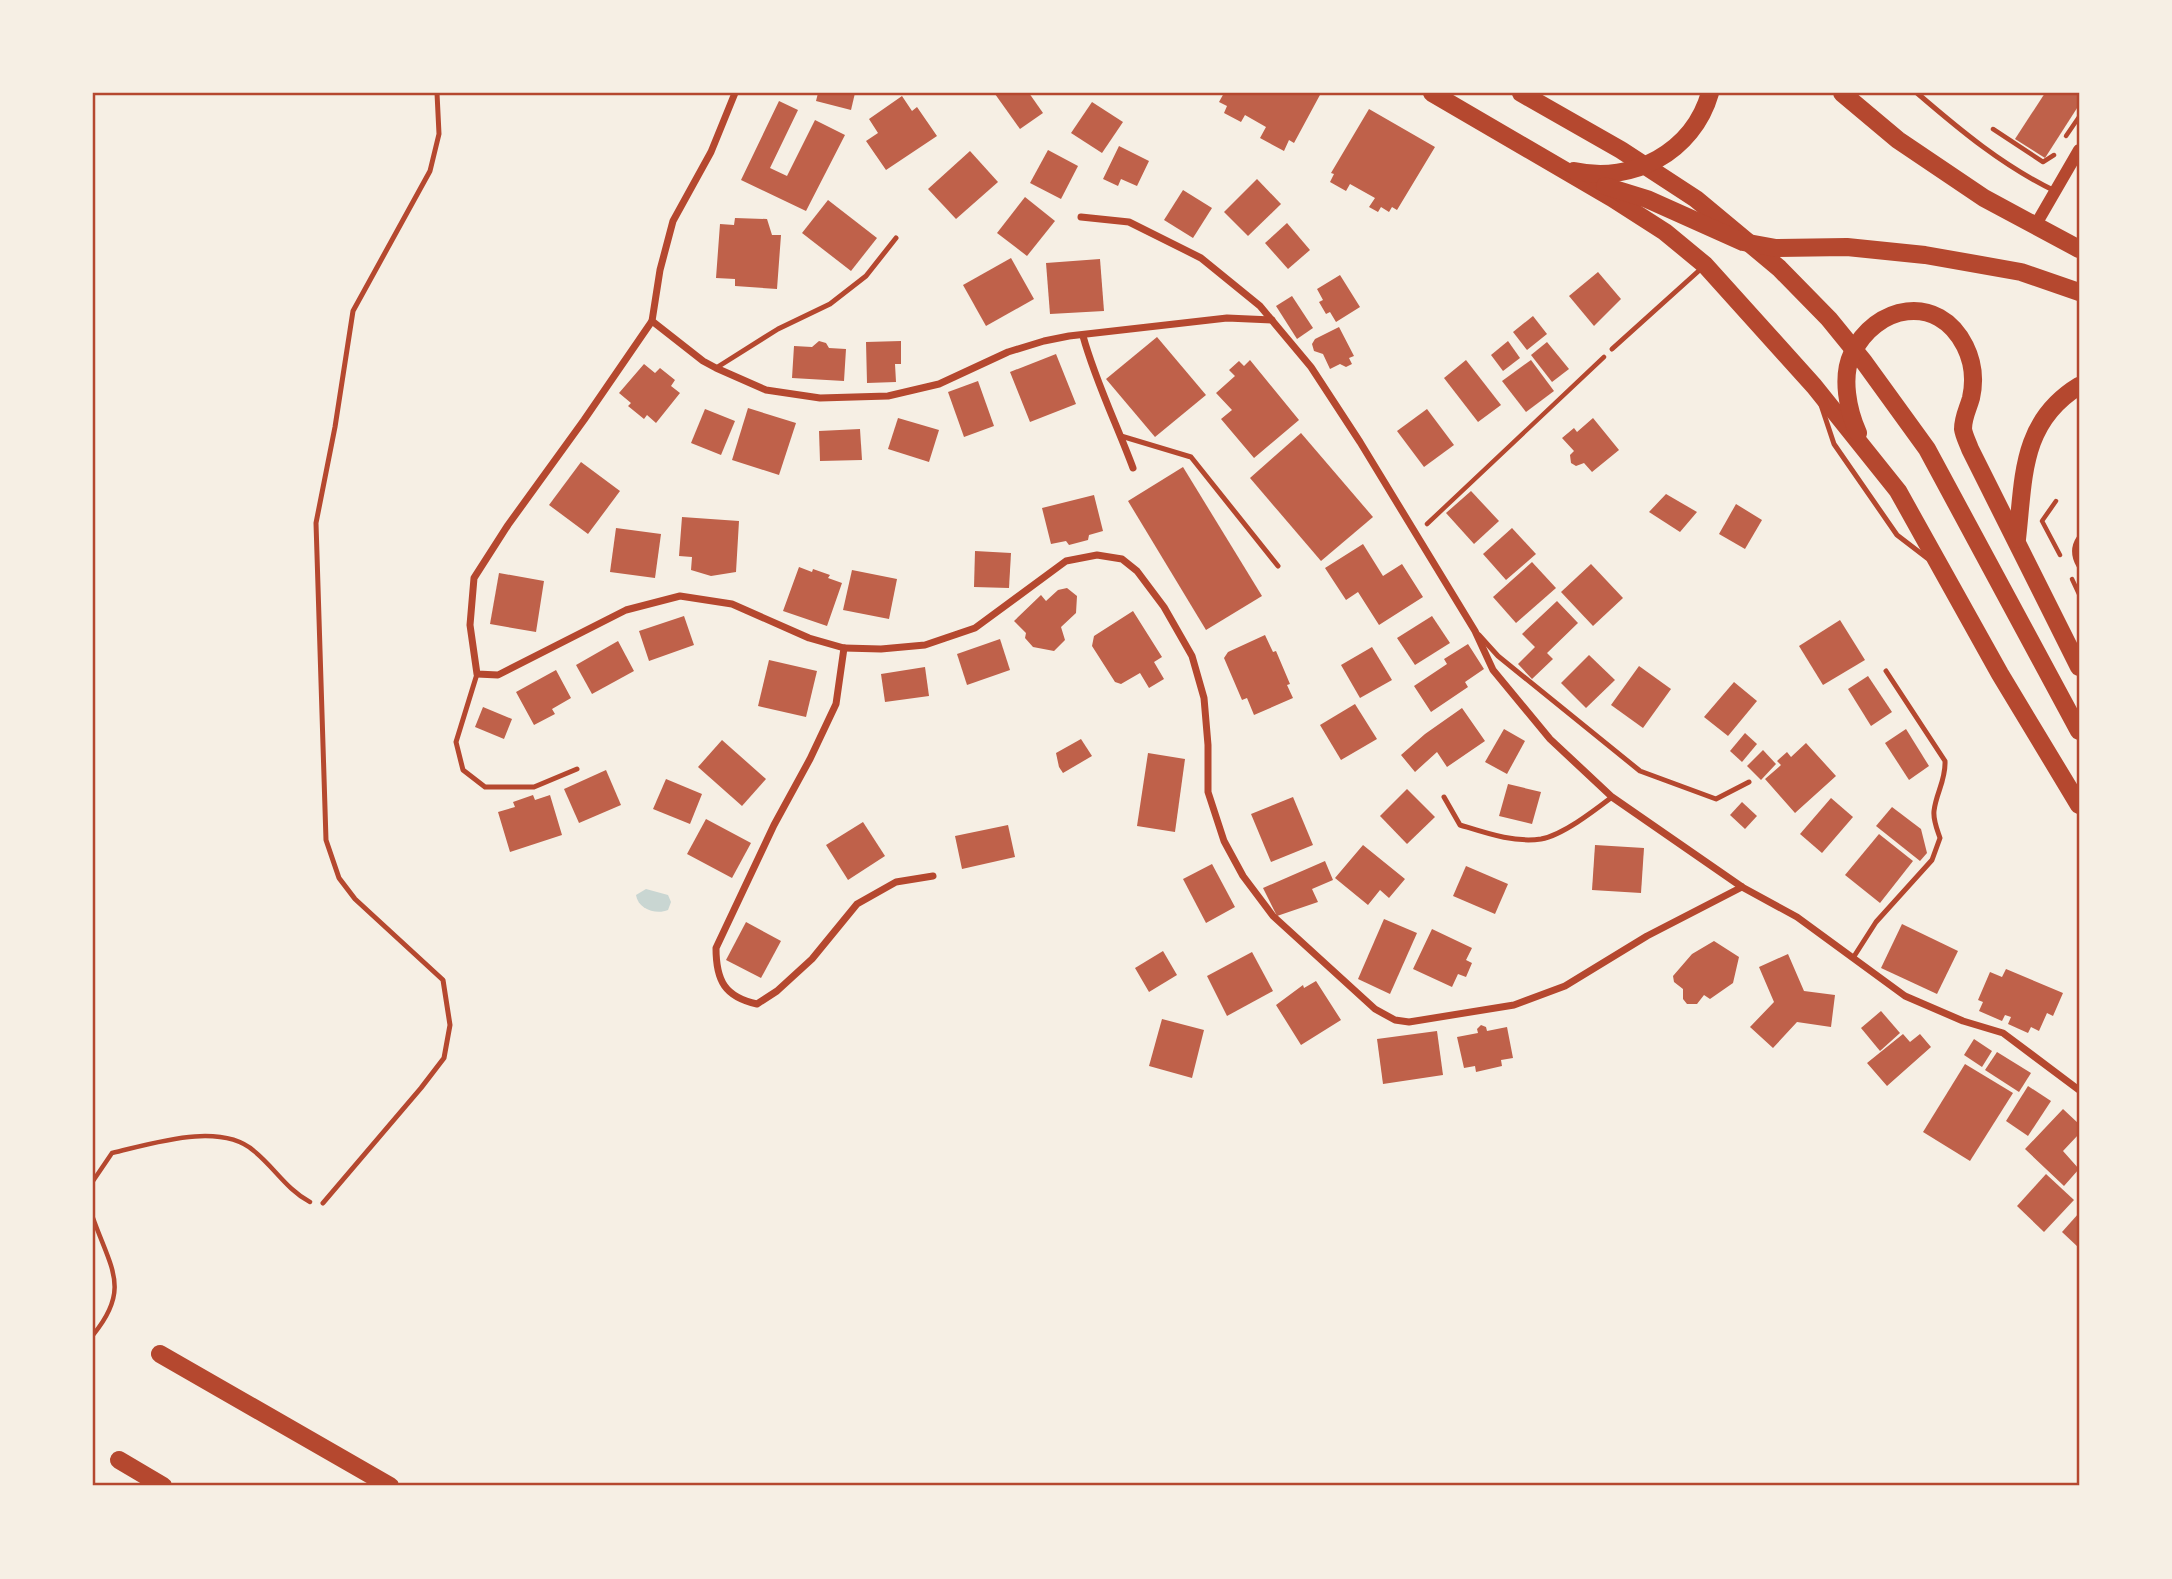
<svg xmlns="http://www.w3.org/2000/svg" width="2172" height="1579" font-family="'Crimson Pro',serif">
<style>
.water{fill:#c9d6d2}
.building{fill:#bf614a}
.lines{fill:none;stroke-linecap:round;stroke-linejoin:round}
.path{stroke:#b5482f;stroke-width:4.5}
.service{stroke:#b5482f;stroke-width:5}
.minor{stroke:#b5482f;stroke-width:7}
.tertiary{stroke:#b5482f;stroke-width:12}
.primary{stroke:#b5482f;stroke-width:18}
.neatline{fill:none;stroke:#b5482f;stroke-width:2.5}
</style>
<rect width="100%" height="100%" fill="#f6efe4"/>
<!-- water -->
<path class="water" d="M646,889L668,895L671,902L668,910C656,915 638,909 636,895Z"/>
<!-- building -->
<g class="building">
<polygon points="818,93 855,93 851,110 816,101"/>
<polygon points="997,93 1029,93 1043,113 1020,129 995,94"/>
<polygon points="1224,93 1321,93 1294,143 1289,140 1284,151 1260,138 1266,127 1245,115 1241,122 1224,113 1227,106 1219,102"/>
<polygon points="2045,93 2079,93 2079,105 2045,158 2015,139"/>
<polygon points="902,96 912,111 917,107 937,136 886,170 866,141 878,133 869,119"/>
<polygon points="779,101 798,110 770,168 787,176 815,120 845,135 806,211 741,180"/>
<polygon points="1092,102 1123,122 1102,153 1071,133"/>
<polygon points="1369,109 1435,147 1397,210 1392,207 1389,212 1381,207 1378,212 1369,207 1375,198 1350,184 1346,191 1330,182 1334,174 1331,173"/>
<polygon points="1119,146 1149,161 1137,186 1121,179 1118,186 1103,179"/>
<polygon points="1048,150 1078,166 1061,199 1030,183"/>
<polygon points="970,151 998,182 956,219 928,189"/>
<polygon points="1257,179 1281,204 1248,236 1224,212"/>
<polygon points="1183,190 1212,208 1193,238 1164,220"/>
<polygon points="1025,197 1055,221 1027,256 997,233"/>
<polygon points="828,200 877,238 851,271 802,233"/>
<polygon points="735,218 767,219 772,235 781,235 777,289 735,286 735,279 716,278 720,224 734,225"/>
<polygon points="1287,223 1310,250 1288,269 1265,243"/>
<polygon points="1011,258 1034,299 986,326 963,285"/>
<polygon points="1100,259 1104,311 1050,314 1046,263"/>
<polygon points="1598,272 1621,299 1594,326 1569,296"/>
<polygon points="1340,275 1360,307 1336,322 1330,312 1326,314 1319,302 1323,300 1317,289"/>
<polygon points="1292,296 1313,328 1297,339 1276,306"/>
<polygon points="1533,316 1547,334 1527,350 1513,332"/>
<polygon points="1339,327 1354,356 1349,358 1352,364 1346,367 1340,364 1330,369 1323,354 1314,351 1312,344 1315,339"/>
<polygon points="1157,337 1206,395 1155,437 1106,379"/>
<polygon points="819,341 826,343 829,348 846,349 844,381 792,378 794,346 812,347"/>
<polygon points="901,341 901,364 895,364 896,382 867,383 866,342"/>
<polygon points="1508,341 1520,358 1503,371 1491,355"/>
<polygon points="1547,342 1569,369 1552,382 1531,355"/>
<polygon points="1056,354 1076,404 1030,422 1010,372"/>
<polygon points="1250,360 1299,420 1254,458 1221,419 1232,410 1216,393 1235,376 1229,370 1239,361 1244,366"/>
<polygon points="1466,360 1501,405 1478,422 1444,378"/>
<polygon points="1531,360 1554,391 1526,412 1502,381"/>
<polygon points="644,364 655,373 660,368 675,380 671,386 680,393 656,423 647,415 644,419 628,406 631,403 619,393"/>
<polygon points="978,381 994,426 964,437 948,392"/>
<polygon points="748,408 796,423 779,475 732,460"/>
<polygon points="705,409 735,421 721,455 691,443"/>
<polygon points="1427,409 1454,445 1424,467 1397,431"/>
<polygon points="898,418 939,430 929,462 888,449"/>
<polygon points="1593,418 1619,450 1592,472 1584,463 1576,466 1571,463 1570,455 1574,451 1562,438 1574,428 1577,432"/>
<polygon points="860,429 862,460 820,461 819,431"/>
<polygon points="1301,433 1373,517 1321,561 1250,478"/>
<polygon points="581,462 620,491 588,534 549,505"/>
<polygon points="1183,467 1262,596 1206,630 1128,501"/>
<polygon points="1471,491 1499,521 1474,544 1446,513"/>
<polygon points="1666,494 1697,512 1680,532 1649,512"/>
<polygon points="1094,495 1103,531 1089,535 1088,540 1069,545 1066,541 1051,544 1042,508"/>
<polygon points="1736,504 1762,520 1745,549 1719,534"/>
<polygon points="682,517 739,521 736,572 711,576 691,570 692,557 679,556"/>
<polygon points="616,528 661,534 655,578 610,572"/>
<polygon points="1512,528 1536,554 1506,580 1483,554"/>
<polygon points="1363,544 1383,576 1402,564 1423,597 1379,625 1358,592 1346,600 1325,568"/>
<polygon points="975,551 1011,553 1009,588 974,587"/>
<polygon points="1532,562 1556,588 1516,623 1493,597"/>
<polygon points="1591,564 1623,598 1593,626 1561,592"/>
<polygon points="799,567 812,572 813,569 830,575 828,578 842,583 827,626 783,611"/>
<polygon points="852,570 897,579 889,619 843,610"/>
<polygon points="499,573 544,581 536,632 490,624"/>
<polygon points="1067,588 1077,596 1076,613 1061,627 1065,640 1054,651 1033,647 1025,638 1026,633 1014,621 1041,595 1046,601 1058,590"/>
<polygon points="1557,601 1578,623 1547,653 1553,659 1532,679 1518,664 1535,647 1522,634"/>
<polygon points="1133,611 1162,657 1154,662 1164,679 1149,688 1140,673 1121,684 1115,682 1092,646 1094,636"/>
<polygon points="684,616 694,645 649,661 639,631"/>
<polygon points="1432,616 1450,643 1415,665 1397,638"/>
<polygon points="1840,620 1865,660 1823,685 1799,646"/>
<polygon points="1265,635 1273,652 1276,651 1290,684 1287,685 1293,698 1254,715 1247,698 1242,700 1224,658 1228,652"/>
<polygon points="1000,639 1010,670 967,685 957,654"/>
<polygon points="618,641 634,671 592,694 576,665"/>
<polygon points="1468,644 1484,669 1465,682 1468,687 1431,712 1414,686 1447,664 1444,659"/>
<polygon points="1372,647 1392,680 1360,698 1341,665"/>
<polygon points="1589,655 1615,680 1586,708 1561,683"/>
<polygon points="769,660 817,671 806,717 758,706"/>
<polygon points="1639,666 1671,689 1643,728 1611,705"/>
<polygon points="925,667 929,696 885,702 881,674"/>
<polygon points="556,670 571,698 552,709 555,714 534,725 516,692"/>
<polygon points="1868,676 1892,712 1871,726 1848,689"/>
<polygon points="1734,682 1757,701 1728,736 1704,717"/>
<polygon points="1355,704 1377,739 1341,760 1320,725"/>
<polygon points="483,707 512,719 504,739 475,727"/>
<polygon points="1462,708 1485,741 1447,767 1437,752 1415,772 1401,755 1425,734"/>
<polygon points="1504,729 1525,741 1507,774 1485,762"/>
<polygon points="1906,729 1929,766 1909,780 1885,743"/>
<polygon points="1745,733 1757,744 1742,762 1730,751"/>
<polygon points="1081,739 1092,756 1063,773 1059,767 1056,753"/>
<polygon points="722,740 766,779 742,806 698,767"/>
<polygon points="1806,743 1836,776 1795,813 1765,779 1781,765 1777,761 1787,752 1791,757"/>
<polygon points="1763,750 1776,764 1761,780 1747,766"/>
<polygon points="1148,753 1185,759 1175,832 1137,826"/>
<polygon points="606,770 621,805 579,823 564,789"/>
<polygon points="666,779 702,794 690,824 653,809"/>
<polygon points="1508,784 1541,792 1532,824 1499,816"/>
<polygon points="1407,789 1435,817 1407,844 1380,816"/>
<polygon points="533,795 535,800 550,795 562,835 510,852 498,812 515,807 513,802"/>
<polygon points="1293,797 1313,845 1271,862 1251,814"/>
<polygon points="1831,798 1853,817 1822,853 1800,834"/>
<polygon points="1742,802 1757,816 1745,829 1730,815"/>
<polygon points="1892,807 1921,829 1927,853 1920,861 1876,826"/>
<polygon points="706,819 751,843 732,878 687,854"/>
<polygon points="863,822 885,856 848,880 826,845"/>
<polygon points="1008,825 1015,857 962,869 955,836"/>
<polygon points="1879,834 1913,861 1880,903 1845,875"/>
<polygon points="1363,845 1405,879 1389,898 1380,890 1368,905 1335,878"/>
<polygon points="1595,845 1644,848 1641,893 1592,890"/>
<polygon points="1325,861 1333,880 1312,889 1318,902 1277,916 1263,888"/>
<polygon points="1212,864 1235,907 1206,923 1183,879"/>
<polygon points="1466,866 1508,884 1495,914 1453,896"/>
<polygon points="1384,919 1417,933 1390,994 1358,979"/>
<polygon points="746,922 781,941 761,978 726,960"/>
<polygon points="1902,924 1958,951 1937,994 1881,968"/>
<polygon points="1432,929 1472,948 1466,960 1472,963 1466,977 1458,974 1452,987 1413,969"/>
<polygon points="1714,941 1739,957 1733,983 1710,999 1704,995 1697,1004 1687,1004 1683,999 1683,989 1674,982 1673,976 1692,954"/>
<polygon points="1163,951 1177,975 1149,992 1135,968"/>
<polygon points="1252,952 1273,991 1227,1016 1207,976"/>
<polygon points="1788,954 1804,991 1835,995 1831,1027 1797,1022 1773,1048 1750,1027 1774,1002 1759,967"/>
<polygon points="2006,969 2063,993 2053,1016 2047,1013 2039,1031 2031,1027 2028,1033 2008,1024 2011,1017 2005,1015 2002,1021 1979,1011 1983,1002 1978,1000 1990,972 2002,977"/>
<polygon points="1316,981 1341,1020 1301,1045 1276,1005 1303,985 1304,988"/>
<polygon points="1881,1011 1900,1033 1880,1051 1861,1028"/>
<polygon points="1162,1019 1204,1030 1192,1078 1149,1066"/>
<polygon points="1481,1025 1486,1027 1487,1031 1507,1027 1513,1058 1501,1060 1502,1066 1476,1072 1475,1066 1464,1068 1457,1037 1478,1033 1477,1029"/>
<polygon points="1437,1031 1443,1075 1383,1084 1377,1039"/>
<polygon points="1903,1034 1910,1042 1920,1034 1931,1047 1887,1086 1867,1063"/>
<polygon points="1974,1039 1992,1051 1982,1067 1964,1055"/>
<polygon points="1997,1052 2031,1073 2019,1092 1985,1070"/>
<polygon points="1965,1064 2013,1093 1970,1161 1923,1132"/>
<polygon points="2028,1086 2051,1101 2028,1136 2006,1121"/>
<polygon points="2063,1109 2079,1124 2079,1134 2063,1151 2079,1169 2064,1186 2025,1149"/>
<polygon points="2046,1174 2074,1200 2044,1232 2017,1206"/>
<polygon points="2079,1213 2079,1248 2062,1232"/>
</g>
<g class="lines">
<!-- path -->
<g class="path">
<polyline points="1993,129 2043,162 2054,155"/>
<polyline points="2066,136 2079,117"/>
<polyline points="2056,501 2042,521 2060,555"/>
<polyline points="1427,524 1604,357"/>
<polyline points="2072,579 2079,594"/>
<path d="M93,1181L112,1153C151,1144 220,1121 254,1151C274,1167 287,1190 310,1202"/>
<path d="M93,1218C111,1269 131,1289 93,1335"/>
</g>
<!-- service -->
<g class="service">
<path d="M1917,93C1960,130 2003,166 2055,191"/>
<polyline points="1612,349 1703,267"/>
<polyline points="716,368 778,329 830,304 866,276 896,238"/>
<polyline points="1821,405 1834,444 1897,535 1927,558"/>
<polyline points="1121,436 1191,457 1278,566"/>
<path d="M2079,538C2073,547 2073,556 2079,566"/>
<polyline points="1479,635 1498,656 1640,771 1716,799 1749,782"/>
<polyline points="477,674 456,742 463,770 485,787 534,787 577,769"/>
<path d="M1444,797L1460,825C1486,833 1514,843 1541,839C1563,835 1595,810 1612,797"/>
<path d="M1853,958L1876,922L1932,860L1940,838C1937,829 1933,820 1934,811C1936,793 1946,780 1945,761L1886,671"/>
<polyline points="323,1203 421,1088 444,1058 450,1025 443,980 355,899 339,878 326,840 316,523 335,427 353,311 430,171 439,134 437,93"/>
</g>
<!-- minor -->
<g class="minor">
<polyline points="735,93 711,152 673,221 660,270 652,321 703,361 716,368 766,390 820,398 888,396 939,384 1008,352 1044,341 1069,336 1227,318 1272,320"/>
<polyline points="1081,217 1129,222 1201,258 1260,306 1311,367 1360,442 1475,631 1493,670 1550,739 1612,797 1742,887 1797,917 1905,996 1963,1021 2003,1033 2079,1090"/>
<polyline points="652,321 584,420 508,525 474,578 470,625 477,674 498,675 626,610 680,596 732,604 809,638 844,648 881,649 925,645 975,628 1066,561 1097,555 1122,559 1137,571 1164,607 1192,656 1204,698 1208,745 1208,792 1224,841 1243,876 1273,916 1375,1009 1395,1020 1409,1022 1514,1005 1565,986 1647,936 1742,887"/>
<path d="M1083,336C1095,380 1117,425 1133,468"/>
<path d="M844,648L836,704L810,759L774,825L716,948C716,981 725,997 757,1004L777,991L812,959L857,904L896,882L933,876"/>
</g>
<!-- tertiary -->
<polyline class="tertiary" points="2035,226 2079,150"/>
<!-- primary -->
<g class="primary">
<polyline points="1432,93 1612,198 1665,232 1705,265 1814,386 1898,491 2000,674 2079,805"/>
<polyline points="1521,93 1621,150 1696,199 1779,268 1829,319 1864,362 1927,449 2079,731"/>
<polyline points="1842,93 1898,140 1984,198 2079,249"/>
<path d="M1574,171C1633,184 1693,152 1710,93"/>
<polyline points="1605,186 1647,199 1743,242 1776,248 1847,247 1925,255 2021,272 2079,292"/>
<path d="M1858,433C1848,411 1841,377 1852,354C1875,305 1938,292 1965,346C1973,362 1975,380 1971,398C1968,409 1963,417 1963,429C1964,436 1968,443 1970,449L2079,667"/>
<path d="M2017,539C2024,479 2020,422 2079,386"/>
<polyline points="160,1354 390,1486"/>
<polyline points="119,1460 163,1486"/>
</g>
</g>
<!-- border -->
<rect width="2172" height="1579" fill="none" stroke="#f6efe4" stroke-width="189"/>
<rect x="94" y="94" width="1984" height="1390" class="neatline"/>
</svg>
